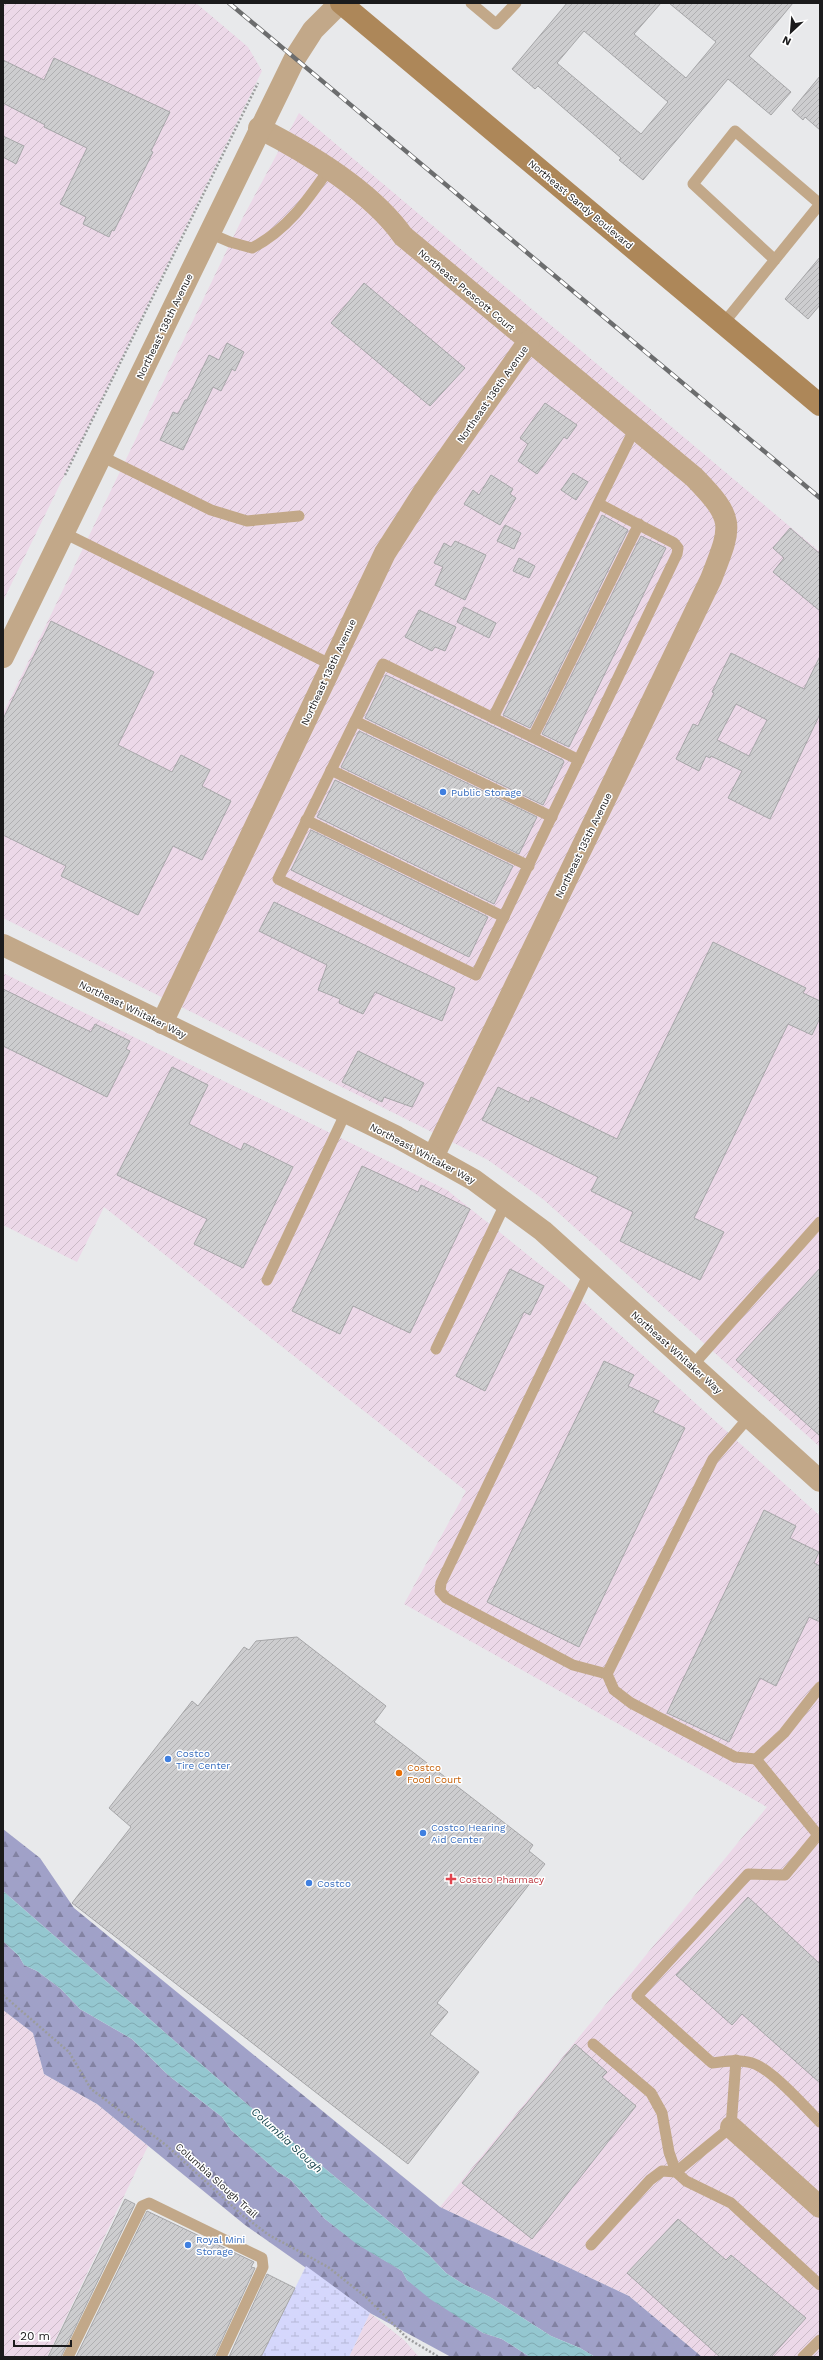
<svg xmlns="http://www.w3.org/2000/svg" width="823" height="2360" font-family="'Work Sans',sans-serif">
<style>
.industrial{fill:url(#industrial-furrows)}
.forest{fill:url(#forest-firs)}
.wetland{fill:url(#wetland-marsh)}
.water{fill:url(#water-waves)}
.building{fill:url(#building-hatch);stroke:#a6a6a8;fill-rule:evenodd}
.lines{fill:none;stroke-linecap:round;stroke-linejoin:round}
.path{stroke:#9b9c9d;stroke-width:2.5;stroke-dasharray:2 2;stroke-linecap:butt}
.service{stroke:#c2a889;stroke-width:11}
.minor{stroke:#c2a889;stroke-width:22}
.tertiary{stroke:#c2a889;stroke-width:22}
.secondary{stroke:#ad8759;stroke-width:22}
.rail-casing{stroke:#6c6d6e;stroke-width:4.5}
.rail{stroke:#fff;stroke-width:3;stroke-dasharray:9;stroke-linecap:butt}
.shop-dot{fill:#3f7fe0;stroke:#fff;stroke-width:1.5}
.food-dot{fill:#e8710a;stroke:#fff;stroke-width:1.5}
.health-dot{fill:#e0444e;stroke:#fff;stroke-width:1.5}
.labels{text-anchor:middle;stroke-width:3;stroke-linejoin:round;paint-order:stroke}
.street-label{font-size:10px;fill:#1b1b1c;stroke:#fff}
.shop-label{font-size:10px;fill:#366cbe;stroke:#fff;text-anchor:start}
.food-label{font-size:10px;fill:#c56008;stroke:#fff;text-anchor:start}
.health-label{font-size:10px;fill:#be3a42;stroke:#fff;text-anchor:start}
.water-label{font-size:11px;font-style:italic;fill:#124249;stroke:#fff}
</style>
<defs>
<pattern id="industrial-furrows" width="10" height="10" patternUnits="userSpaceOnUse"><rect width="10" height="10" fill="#ecd8e8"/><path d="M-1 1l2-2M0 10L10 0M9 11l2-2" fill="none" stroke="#cab9c6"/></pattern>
<pattern id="forest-firs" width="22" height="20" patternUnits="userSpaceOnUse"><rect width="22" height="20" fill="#a0a1c8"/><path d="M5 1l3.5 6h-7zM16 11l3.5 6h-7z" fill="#8282a2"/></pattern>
<pattern id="wetland-marsh" width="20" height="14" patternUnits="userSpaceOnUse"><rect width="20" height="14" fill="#d5d7fc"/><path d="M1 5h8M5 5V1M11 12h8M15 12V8" fill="none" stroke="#b6b8d7"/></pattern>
<pattern id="water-waves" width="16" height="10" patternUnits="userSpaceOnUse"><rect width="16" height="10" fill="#94c7d0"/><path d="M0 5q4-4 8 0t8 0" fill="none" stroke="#7faab2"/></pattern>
<pattern id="building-hatch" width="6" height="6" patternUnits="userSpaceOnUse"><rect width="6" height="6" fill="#cdcdcf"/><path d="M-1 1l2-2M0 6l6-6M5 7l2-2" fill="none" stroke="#afafb1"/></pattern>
</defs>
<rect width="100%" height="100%" fill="#e8e9eb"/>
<!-- industrial -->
<g class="industrial">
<polygon points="3,3 196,3 248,47 262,71 3,601"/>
<polygon points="299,113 820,552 820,1447 544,1200 488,1160 3,918 3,714 241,221"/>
<polygon points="3,973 447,1190 564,1284 820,1516 820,2357 702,2357 629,2296 440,2207 767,1807 404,1604 466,1491 104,1207 77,1262 3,1225"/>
<polygon points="3,2010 33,2033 44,2074 97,2104 148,2146 47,2357 3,2357"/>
<polygon points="370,2313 404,2340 419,2357 349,2357"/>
</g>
<!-- forest -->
<g class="forest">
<polygon points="3,1829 40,1858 74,1908 440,2207 629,2296 702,2357 595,2357 580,2348 551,2336 490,2297 463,2284 446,2273 427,2253 241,2099 3,1891"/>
<polygon points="3,1941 19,1956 24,1965 37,1971 61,1989 80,2009 132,2039 168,2075 222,2117 231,2130 278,2172 291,2180 325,2219 358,2244 402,2271 407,2280 483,2333 502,2339 530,2357 451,2357 370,2313 245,2225 97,2104 44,2074 33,2033 3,2010"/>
</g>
<!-- wetland -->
<polygon class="wetland" points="306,2266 370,2313 349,2357 261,2357"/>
<!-- water -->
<polygon class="water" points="3,1891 241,2099 427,2253 446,2273 463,2284 490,2297 551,2336 580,2348 595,2357 530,2357 502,2339 483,2333 430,2299 407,2280 402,2271 358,2245 325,2219 291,2180 278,2172 231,2130 222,2117 168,2075 132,2039 80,2009 61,1989 37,1971 24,1965 19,1956 3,1941"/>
<!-- building -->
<g class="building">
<path d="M567,3H661L634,34L686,78L716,42L669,3H793L749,56L791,92L771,115L728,79L643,180L619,160L621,158L538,86L535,89L512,69ZM584,31L668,102L641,134L557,63Z"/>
<polygon points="54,58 170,112 151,151 153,152 114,231 112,230 109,237 83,224 86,217 60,204 87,148 44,127 45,125 3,103 3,60 44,80"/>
<polygon points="820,76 820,130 805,117 803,120 792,110"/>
<polygon points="3,136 24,146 16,164 3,157"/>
<polygon points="820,257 820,305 808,319 785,299"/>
<polygon points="364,283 465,368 430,406 331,323"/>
<polygon points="227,343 244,352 235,371 232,369 221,391 213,387 183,450 160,440 173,412 178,414 185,400 187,400 209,355 219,360"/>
<polygon points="545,403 577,425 567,439 564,437 537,474 518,461 528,444 520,438"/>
<polygon points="573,473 588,482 576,500 561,490"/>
<polygon points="491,475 513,489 510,494 516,498 500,525 464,504 473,490 479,495"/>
<polygon points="602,515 628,530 530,728 503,715"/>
<polygon points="505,525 521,533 514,549 497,541"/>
<polygon points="790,528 820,554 820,611 773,572 784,558 773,548"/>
<polygon points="641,536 666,548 569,747 542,734"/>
<polygon points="455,541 486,555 465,600 435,585 443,567 434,563 444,543 451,547"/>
<polygon points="519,558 535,566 529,578 513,571"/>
<polygon points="464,607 496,623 489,638 457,622"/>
<polygon points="419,610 456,627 445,651 435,647 432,651 405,637"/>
<polygon points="51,621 154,672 118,745 172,772 181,755 210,770 202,786 231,801 202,860 173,846 138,915 61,876 66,866 3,835 3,719"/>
<path d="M731,653L804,689L820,656V714L770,819L728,798L742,771L711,756L710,758L706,756L699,771L676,759L693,724L698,726L714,693L712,692ZM736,704L767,720L749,756L717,740Z"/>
<polygon points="386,675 563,760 564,762 543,805 365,718"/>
<polygon points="359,731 537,817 519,854 341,767"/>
<polygon points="335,780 513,866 494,904 317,817"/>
<polygon points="311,830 488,917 469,957 291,870"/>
<polygon points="274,902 455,988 442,1021 375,992 363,1014 339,1003 340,999 318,990 327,965 259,931"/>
<polygon points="713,942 806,988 803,993 820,1001 820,1018 812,1035 788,1024 694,1218 724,1232 700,1280 620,1241 633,1212 591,1191 598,1177 482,1120 498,1087 529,1102 531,1097 617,1139"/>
<polygon points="3,989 91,1032 95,1024 130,1041 126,1049 130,1051 107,1097 3,1046"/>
<polygon points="358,1051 424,1083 412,1107 384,1097 382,1102 342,1082"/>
<polygon points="172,1067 208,1085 189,1124 241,1150 244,1143 293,1167 243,1268 194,1244 207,1219 117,1175"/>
<polygon points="362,1166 418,1192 421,1185 470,1209 410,1333 353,1306 340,1334 292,1311"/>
<polygon points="820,1268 820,1436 736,1360"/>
<polygon points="510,1269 544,1286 530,1315 524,1312 485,1391 456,1376"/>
<polygon points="604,1361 634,1375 628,1386 659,1401 653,1412 685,1428 579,1647 487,1602"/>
<polygon points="764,1510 796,1526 790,1538 819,1552 814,1563 820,1566 820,1622 809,1617 776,1686 760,1678 729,1742 667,1713"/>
<polygon points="297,1637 386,1706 374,1722 533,1845 529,1851 545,1864 437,2003 448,2012 430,2034 479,2072 408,2164 72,1903 131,1827 109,1808 192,1701 198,1706 244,1647 249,1650 256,1641"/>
<polygon points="748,1897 820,1964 820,2083 742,2014 732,2025 676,1975"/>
<polygon points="575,2044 607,2072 602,2077 636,2106 532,2239 462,2183"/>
<polygon points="125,2199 135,2204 61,2357 48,2357"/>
<polygon points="147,2211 254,2262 251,2267 255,2268 214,2357 76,2357"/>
<polygon points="678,2219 726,2260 731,2255 806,2318 771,2357 720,2357 627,2273"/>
<polygon points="267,2274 295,2288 261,2357 229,2357"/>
</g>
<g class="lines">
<!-- path -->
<g class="path">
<polyline points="65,475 258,83"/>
<polyline points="3,1995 69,2052 91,2089 166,2145 242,2215 269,2235 328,2267 366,2297 407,2338 439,2357"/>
</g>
<!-- service -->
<g class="service">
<polyline points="471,3 496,24 516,3"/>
<path d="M209,233L230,242L252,248C287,230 307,201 329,169"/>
<polyline points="723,324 820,204 735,131 693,184 775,260"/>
<polyline points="101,456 211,510 247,521 299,516"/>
<polyline points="64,533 332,665"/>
<polyline points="493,718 635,428"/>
<polyline points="355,721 552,817"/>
<polyline points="533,737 639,524"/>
<polyline points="579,760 383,664 278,879 476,975 677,554 678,548 674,543 599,504"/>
<polyline points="331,770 529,866"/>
<polyline points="306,820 504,917"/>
<polyline points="589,1273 441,1583 440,1591 446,1598 573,1665 607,1674 713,1459 749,1417"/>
<polyline points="267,1280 346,1112"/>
<polyline points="436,1349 506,1202"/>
<polyline points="692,1366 820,1222"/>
<polyline points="607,1674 614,1690 631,1703 735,1757 756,1759 784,1733 820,1687"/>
<path d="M756,1759L818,1835L785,1875L748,1874L637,1996L712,2063C725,2061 740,2059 752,2063C772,2069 804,2106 820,2122"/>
<polyline points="736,2060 731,2127 676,2172 686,2181 731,2203 820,2285"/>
<polyline points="591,2245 650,2180 662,2171 676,2172 669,2152 662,2113 651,2093 593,2044"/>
<polyline points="68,2357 142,2206 149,2203 262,2258 263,2267 221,2357"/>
<polyline points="803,2357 820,2340"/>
</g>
<!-- minor -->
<g class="minor">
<path d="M259,128C308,153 372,192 403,236L694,477C736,520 732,525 711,579L433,1157"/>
<polyline points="162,1023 385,553 425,490 529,341"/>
<polyline points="731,2127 820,2207"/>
</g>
<!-- tertiary -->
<g class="tertiary">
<polyline points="3,657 295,58 313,30 340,3"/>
<polyline points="3,945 397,1137 474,1180 543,1231 820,1481"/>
</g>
<!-- secondary -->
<polyline class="secondary" points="341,3 820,405"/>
<defs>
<polyline id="rail" points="229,3 820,498"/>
</defs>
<!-- rail casing -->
<use href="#rail" class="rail-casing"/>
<!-- rail -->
<use href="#rail" class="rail"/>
</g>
<!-- markers -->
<g class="shop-dot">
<circle cx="443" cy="792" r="4"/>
<circle cx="168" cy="1759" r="4"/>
<circle cx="423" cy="1833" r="4"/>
<circle cx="309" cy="1883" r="4"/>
<circle cx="188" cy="2245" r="4"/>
</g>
<circle class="food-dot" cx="399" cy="1773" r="4"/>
<path class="health-dot" d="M449 1873h4v4h4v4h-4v4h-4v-4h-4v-4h4z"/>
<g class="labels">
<!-- street labels -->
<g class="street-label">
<text transform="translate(581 204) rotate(40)" y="4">Northeast Sandy Boulevard</text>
<text transform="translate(467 290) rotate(40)" y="4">Northeast Prescott Court</text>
<text transform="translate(164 326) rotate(-64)" y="4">Northeast 138th Avenue</text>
<text transform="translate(492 394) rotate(-55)" y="4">Northeast 136th Avenue</text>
<text transform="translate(328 672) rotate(-65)" y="4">Northeast 136th Avenue</text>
<text transform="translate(583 845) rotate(-64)" y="4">Northeast 135th Avenue</text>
<text transform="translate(133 1009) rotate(26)" y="4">Northeast Whitaker Way</text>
<text transform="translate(423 1153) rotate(28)" y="4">Northeast Whitaker Way</text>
<text transform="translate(677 1352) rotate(42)" y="4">Northeast Whitaker Way</text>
<text transform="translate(217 2180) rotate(42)" y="4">Columbia Slough Trail</text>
</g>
<!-- shop labels -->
<g class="shop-label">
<text x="451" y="796">Public Storage</text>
<text x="176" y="1757">Costco<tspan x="176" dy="12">Tire Center</tspan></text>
<text x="431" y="1831">Costco Hearing<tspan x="431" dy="12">Aid Center</tspan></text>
<text x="317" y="1887">Costco</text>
<text x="196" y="2243">Royal Mini<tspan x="196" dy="12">Storage</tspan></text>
</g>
<!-- food labels -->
<g class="food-label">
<text x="407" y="1771">Costco<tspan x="407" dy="12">Food Court</tspan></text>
</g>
<!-- health labels -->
<g class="health-label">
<text x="459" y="1883">Costco Pharmacy</text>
</g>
<!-- water labels -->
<g class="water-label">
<text transform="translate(287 2140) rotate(42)" y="4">Columbia Slough</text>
</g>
</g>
<!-- border -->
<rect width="823" height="2360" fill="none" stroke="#1b1b1c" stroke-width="8"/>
<!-- north arrow -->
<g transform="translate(791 32) rotate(206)" stroke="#ffffff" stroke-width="3" paint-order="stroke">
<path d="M0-3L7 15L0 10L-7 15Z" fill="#1b1b1c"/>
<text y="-6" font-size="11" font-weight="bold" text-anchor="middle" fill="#1b1b1c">N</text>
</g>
<!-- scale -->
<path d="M14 2340v6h57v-6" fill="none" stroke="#1b1b1c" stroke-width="2"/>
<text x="20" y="2340" font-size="12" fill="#1b1b1c" stroke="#ffffff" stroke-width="3" paint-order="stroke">20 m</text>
</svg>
